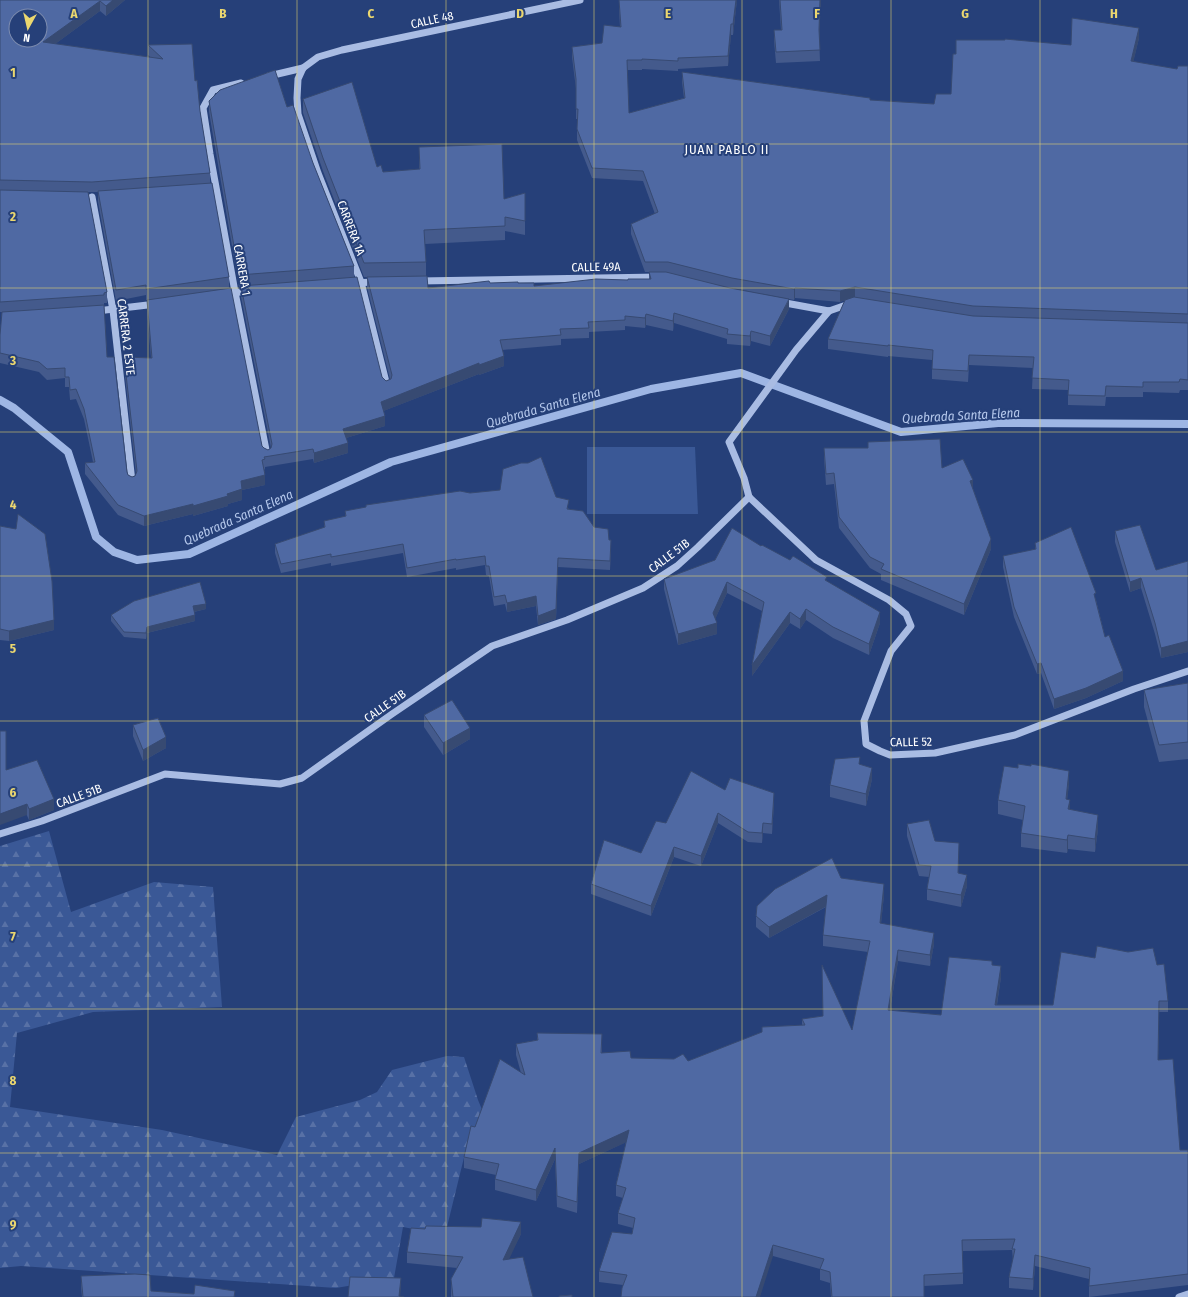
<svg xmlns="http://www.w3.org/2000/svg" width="1188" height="1297" font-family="'Fira Sans Condensed',sans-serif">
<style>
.forest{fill:url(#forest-firs)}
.pitch{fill:#3a5896}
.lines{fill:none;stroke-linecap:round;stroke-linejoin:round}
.stream{stroke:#9eb6e4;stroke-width:8}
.minor{stroke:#a9bce3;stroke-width:7}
.wall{fill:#445a8c;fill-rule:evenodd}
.shaded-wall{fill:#374a72}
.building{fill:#4f69a3;stroke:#374a72;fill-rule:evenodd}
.grid{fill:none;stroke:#ebd76f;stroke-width:1;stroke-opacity:0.55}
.labels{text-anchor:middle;stroke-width:4;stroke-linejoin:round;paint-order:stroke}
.street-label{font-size:12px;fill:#fff;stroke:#264079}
.neighbourhood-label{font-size:13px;letter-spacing:1px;fill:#fff;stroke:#264079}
.water-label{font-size:13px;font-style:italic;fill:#b4c7eb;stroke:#264079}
.grid-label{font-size:13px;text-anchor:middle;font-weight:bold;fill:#ebd76f;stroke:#264079;stroke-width:4;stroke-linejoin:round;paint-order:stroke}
</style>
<defs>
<pattern id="forest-firs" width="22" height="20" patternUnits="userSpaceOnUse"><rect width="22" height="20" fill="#3a5896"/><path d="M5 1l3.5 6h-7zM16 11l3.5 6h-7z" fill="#5871a6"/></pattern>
</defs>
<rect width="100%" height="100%" fill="#264079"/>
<!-- forest -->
<polygon class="forest" points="49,831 71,912 154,882 213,887 222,1007 93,1012 17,1033 10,1107 162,1130 277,1155 296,1117 360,1100 377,1092 392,1070 447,1056 464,1057 478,1100 483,1112 518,1124 470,1133 445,1235 403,1227 394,1278 336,1288 21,1266 0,1268 0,846"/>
<!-- pitch -->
<polygon class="pitch" points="587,447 695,447 698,514 587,514"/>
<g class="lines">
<!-- stream -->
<polyline class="stream" points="0,400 14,408 68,452 96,537 114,552 137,560 189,554 391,462 651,389 741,373 901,432 998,423 1188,424"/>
<!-- minor -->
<g class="minor">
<polyline points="269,76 303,68"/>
<polyline points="241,83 213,90 203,108 210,154 235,292 267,455"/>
<polyline points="92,197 113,310 132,482"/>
<polyline points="419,281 659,277"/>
<polyline points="349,283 377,282"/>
<polyline points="223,294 249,291"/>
<polyline points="780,302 829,311 852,303"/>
<polyline points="97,311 156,304"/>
<polyline points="387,386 361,282 318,173 298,114 297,98 298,79 303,68 318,57 342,50 580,0"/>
<polyline points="749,497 816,560 889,600 906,614 911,626 891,651 864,721 866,744 880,751 890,755 935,753 1015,735 1134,689 1188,671"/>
<polyline points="749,497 744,478 729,442 796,350 829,311"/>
<polyline points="0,834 42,821 165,774 280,784 302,778 392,714 492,646 567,620 643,588 677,566 698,547 749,497"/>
<polyline points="1179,1297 1188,1294"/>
</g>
</g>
<!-- wall -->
<g class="wall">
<path d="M0,0H125L106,16L100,11L55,44L150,57L148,55V45L195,81L210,173V183L229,277V288L262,446L264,448L268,450L271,448L241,297V287H239L209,112V101L287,107L313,163L354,266V277L382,377L386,381L390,379L367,287V277H364L323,171L303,113V99L383,172L419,169V147L504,199L525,193V235L505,231V240L425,244L426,262V276L428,288L490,283H518L534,286L649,279V272H645L631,234V224L655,214L643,181L592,178L577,140V119H576V89L572,57V47L602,43L620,27L619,10V0H737L733,35H731L728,66L678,69V71L642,69V70H627L629,113L684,98L682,82V72L870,100L934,104L951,94L1071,45L1139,38L1133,62L1177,69L1188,66V390H1180L1179,393L1143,392V397H1106L1105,406L1068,405V390L1032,389L1033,368L969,365L968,382L932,379V360L888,356V357L828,349V339L845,300L840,302L795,298L794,300L732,288L789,309L770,346L751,341L750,346L727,344V339L674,323L673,331L646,325L645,328L625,326V330L589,332V338L561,339V345L502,350L504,366L479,375V374L383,411L385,426L346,438L348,453L314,463L313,459L265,467V469L264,470L265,485L242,490V500L228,504V506L193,516V514L144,526L118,515L85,474V463L93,462L84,419L76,399L70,400L69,387H65V378L47,380L39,372L0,363V335L2,312H0ZM88,192H98V202L116,301L146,295V300H147V310L151,358L124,357V367L136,474L135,476L132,477L128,475L127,472L107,357L104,305V303H107V292Z"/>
<polygon points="779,0 821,0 819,35 820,61 776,63 774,41 774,30 781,30"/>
<polygon points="824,448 942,468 973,489 991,549 964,615 881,580 881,574 870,568 839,528 834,484 826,485 824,458"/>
<polygon points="470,493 556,497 569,509 609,540 611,549 610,570 558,567 556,619 538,625 536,606 507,612 505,604 494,606 489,576 486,575 485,565 456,570 456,568 407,577 403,553 331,566 331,563 281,573 275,553 275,544 324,528 324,521 345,517 345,511"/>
<polygon points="0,526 54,630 9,641 0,640"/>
<polygon points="1115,531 1156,570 1188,561 1188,652 1161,658 1155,634 1141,588 1130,592 1115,542"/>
<polygon points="1035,543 1096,600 1105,637 1123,681 1086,698 1054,709 1041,673 1037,674 1014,617 1003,567 1003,556 1035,550"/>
<polygon points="761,546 827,581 880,623 869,655 833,638 806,620 800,629 790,623 752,676 762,611 727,593 715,619 717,634 678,645 664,589 664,579"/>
<polygon points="206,609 194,612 195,621 147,633 146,639 124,637 111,621 111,615"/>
<polygon points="1188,683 1188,759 1159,762 1144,707 1144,690"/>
<polygon points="424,715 470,739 443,755 424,727"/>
<polygon points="133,725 166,748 143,761 133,736"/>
<polygon points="860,764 872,779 866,806 830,797 830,785"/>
<polygon points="6,770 54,810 29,820"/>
<polygon points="1069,784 1067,799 1070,809 1098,829 1095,852 1068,849 1067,853 1021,847 1021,833 1023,820 998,814 998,800"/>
<polygon points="725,790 774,803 772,834 763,833 762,843 748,842 718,823 701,866 674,857 651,916 591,894 591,884 641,853 666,823"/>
<polygon points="907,824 935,841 959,873 967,886 961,907 927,900 927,889 929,877 919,876 907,836"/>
<polygon points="841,878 884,895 881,923 934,944 930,966 898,961 890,1010 941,1015 992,965 1001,977 997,1005 1053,1005 1095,958 1157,965 1168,1001 1168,1012 1159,1012 1158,1060 1180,1150 1188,1150 1188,1285 1089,1297 1089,1279 1035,1266 1033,1290 1009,1288 1009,1277 1013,1260 1012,1250 963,1251 963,1284 924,1286 924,1297 831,1297 830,1283 820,1280 820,1269 773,1256 623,1285 599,1282 599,1271 632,1234 633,1228 618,1224 618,1213 623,1198 616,1196 616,1185 626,1142 579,1164 577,1213 557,1207 555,1159 536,1201 495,1190 495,1179 496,1175 464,1168 464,1157 475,1127 521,1073 516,1055 516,1044 537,1040 537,1033 602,1045 602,1053 631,1058 688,1061 762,1033 762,1027 802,1025 802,1019 823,1016 822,965 852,1030 868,952 823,946 823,935 826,907 769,938 756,927 756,916"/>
<polygon points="521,1234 508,1259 533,1297 451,1297 451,1279 457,1268 407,1263 407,1252"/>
<polygon points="81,1276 151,1291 235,1297 82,1297 81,1288"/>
</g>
<!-- shaded-wall -->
<g class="shaded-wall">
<polygon points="113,0 125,0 106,16 106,6"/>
<polygon points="736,0 737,0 733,35 733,24"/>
<polygon points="820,0 821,0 819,41 819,30"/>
<polygon points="100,1 100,11 43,53 43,42"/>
<polygon points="731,24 731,35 728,66 728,56"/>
<polygon points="1139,28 1139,38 1131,72 1131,61"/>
<polygon points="855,287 855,297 840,302 840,291"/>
<polygon points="795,288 795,298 794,300 794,289"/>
<polygon points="789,299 789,309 770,346 770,336"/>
<polygon points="674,313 674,323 673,331 673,321"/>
<polygon points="646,314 646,325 645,328 645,318"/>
<polygon points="751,331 751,341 750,346 750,336"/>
<polygon points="504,356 504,366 479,375 479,365"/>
<polygon points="479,363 479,374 381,412 381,402"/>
<polygon points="385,416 385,426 343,439 343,429"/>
<polygon points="348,443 348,453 314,463 314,453"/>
<polygon points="265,475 265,485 242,490 242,500 228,504 228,506 193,516 193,506 241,481"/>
<polygon points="973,480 973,491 970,481"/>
<polygon points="193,504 193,514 144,526 144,516"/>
<polygon points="991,539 991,549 964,615 964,604"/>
<polygon points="611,540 611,549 610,570 610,561"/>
<polygon points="558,558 556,619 538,625 538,616"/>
<polygon points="1141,578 1141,588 1130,592 1130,582"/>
<polygon points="727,582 727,593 713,624 713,613"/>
<polygon points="536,596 536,606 507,612 507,603"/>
<polygon points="206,604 206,609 193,612 193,606"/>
<polygon points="806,609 806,620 800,629 800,619"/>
<polygon points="790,612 790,623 752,676 752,665"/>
<polygon points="880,612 880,623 869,655 869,644"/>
<polygon points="195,615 195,621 147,633 146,639 146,633 147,627"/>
<polygon points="54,620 54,630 9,641 9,631"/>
<polygon points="717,623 717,634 678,645 678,634"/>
<polygon points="1188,641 1188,652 1161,658 1161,648"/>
<polygon points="1041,663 1041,673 1037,674 1037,664"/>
<polygon points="1123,671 1123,681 1086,698 1054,709 1054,699"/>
<polygon points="470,728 470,739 443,755 443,743"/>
<polygon points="166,737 166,748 143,761 143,750"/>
<polygon points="872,768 872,779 866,806 866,794"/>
<polygon points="1069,771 1069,784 1066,812 1066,799"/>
<polygon points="774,793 774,803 772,834 772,824"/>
<polygon points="54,799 54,810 29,820 29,809"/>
<polygon points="1070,800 1070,814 1068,809"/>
<polygon points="27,804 27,815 0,825 0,814"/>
<polygon points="718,813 718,823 701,866 701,856"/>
<polygon points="1098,815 1098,829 1095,852 1095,839"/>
<polygon points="763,823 763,833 762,843 762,833"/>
<polygon points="1068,835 1068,849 1067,853 1067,840"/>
<polygon points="674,847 674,857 651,916 651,906"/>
<polygon points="967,875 967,886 961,907 961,895"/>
<polygon points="884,884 884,895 880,934 880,923"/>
<polygon points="827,895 827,906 769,938 769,927"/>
<polygon points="934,933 934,944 930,966 930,955"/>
<polygon points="898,950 898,961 888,1021 888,1010"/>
<polygon points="1001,966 1001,977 995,1016 995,1005"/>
<polygon points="629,1130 629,1141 579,1164 577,1213 579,1153"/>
<polygon points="555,1148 555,1159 536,1201 536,1190"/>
<polygon points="521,1222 521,1234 503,1272 503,1260"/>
<polygon points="773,1245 773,1256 760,1297 756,1297"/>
<polygon points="1035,1255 1035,1266 1033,1290 1033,1279"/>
<polygon points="401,1278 401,1289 400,1297 399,1297"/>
</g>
<!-- building -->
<g class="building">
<path d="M0,0H113L106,6L100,1L43,42L163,59L148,45L192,44L195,81L197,80L200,111L210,173L92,182L0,180ZM16,16H40V40H16Z"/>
<polygon points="619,0 736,0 733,24 731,24 728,56 678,58 678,61 642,59 642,60 627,60 629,113 685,98 682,72 870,98 870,100 934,104 936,94 951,94 953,54 956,54 956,40 1005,40 1005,39 1071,45 1072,18 1139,28 1131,61 1177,69 1178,66 1188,66 1188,314 973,306 855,287 840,291 795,288 794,289 732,278 668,262 645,262 631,224 658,212 643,171 592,168 577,129 578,109 576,109 576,79 572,47 602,43 604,25 621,27"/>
<polygon points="780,0 820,0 819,30 820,50 776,52 774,30 782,30"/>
<polygon points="275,70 287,107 293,105 313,163 354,266 239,275 209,101 220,90"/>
<polygon points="352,82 377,167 381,165 383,172 420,169 419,147 502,144 504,199 525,193 525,221 505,217 505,226 424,230 426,262 364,263 323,158 303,99"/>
<polygon points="212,183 229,277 146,289 146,285 116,290 98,191"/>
<polygon points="0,190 88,192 107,292 104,293 104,295 0,302"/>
<polygon points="649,272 666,272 730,288 789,299 770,336 751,331 750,336 727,334 728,329 674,313 673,321 646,314 645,318 625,316 625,320 588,322 589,328 560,329 561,335 500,340 504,356 479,365 479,363 381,402 385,416 343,429 348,443 314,453 313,449 264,457 265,459 262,460 265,475 241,481 242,489 227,494 228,496 193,506 193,504 144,516 118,505 85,463 95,462 84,409 76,389 70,390 69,377 65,377 65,368 47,369 39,362 0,353 0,335 2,312 104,305 107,357 114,357 127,472 128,475 132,477 135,476 137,471 124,357 152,358 147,300 231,288 262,446 264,448 268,450 271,448 272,444 241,286 357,277 382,377 386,381 391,379 392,375 367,277 427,276 428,288 489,281 490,283 518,282 518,283 534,283 534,286 596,279 628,280 628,279 651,279"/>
<polygon points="854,297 973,316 1188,323 1188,380 1180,379 1179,382 1143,382 1143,387 1106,386 1105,396 1068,395 1069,380 1032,378 1034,357 969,355 968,371 932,369 933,350 888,345 888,346 828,339 845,300"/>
<polygon points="940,439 942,468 963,459 973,480 970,481 991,539 964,604 881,569 884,564 870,557 839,517 834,473 826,474 824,448 868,448 868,442"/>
<polygon points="541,457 556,497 569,500 567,509 583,511 594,527 608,529 609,540 611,540 610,561 558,558 556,609 538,616 536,596 507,603 505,595 494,597 489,566 486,566 485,556 456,560 456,559 407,568 403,544 331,557 331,554 281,564 275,544 325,527 324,521 346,516 345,511 366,507 366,505 460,491 470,493 500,490 503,469 521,463 528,463"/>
<polygon points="18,514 45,534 52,581 54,620 9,631 0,629 0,526 16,529"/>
<polygon points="1140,525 1156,570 1188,561 1188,641 1161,648 1155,623 1141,578 1130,582 1115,531"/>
<polygon points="1071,527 1096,593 1094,594 1105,637 1109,635 1123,671 1086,688 1054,699 1041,663 1037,664 1014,607 1003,556 1036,549 1035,543"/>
<polygon points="732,528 761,546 762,545 790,560 793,556 827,577 825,580 880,612 869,644 833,627 806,609 800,619 790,612 752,665 764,602 727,582 713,613 717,623 678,634 664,579 715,560"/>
<polygon points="200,582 206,604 193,606 195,615 147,627 146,633 124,632 111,615 134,601"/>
<polygon points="1188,683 1188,742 1159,745 1144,690"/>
<polygon points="452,700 470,728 443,743 424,715"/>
<polygon points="158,718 166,737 143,750 133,725"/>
<polygon points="0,731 6,731 6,770 37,760 54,799 29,809 27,804 0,814"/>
<polygon points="860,757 859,764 872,768 866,794 830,785 835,759"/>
<polygon points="1018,764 1031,766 1031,764 1069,771 1066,799 1070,800 1068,809 1098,815 1095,839 1068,835 1067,840 1021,833 1025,806 998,800 1004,766 1018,768"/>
<polygon points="691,771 725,790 730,778 774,793 772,824 763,823 762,833 748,832 718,813 701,856 674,847 651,906 591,884 604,840 641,853 656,821 666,823"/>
<polygon points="929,820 935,841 959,843 958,873 967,875 961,895 927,889 931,866 919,865 907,824"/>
<polygon points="832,858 841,878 884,884 880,923 934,933 930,955 898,950 888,1010 941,1015 949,957 992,961 992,965 1001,966 995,1005 1053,1005 1061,952 1095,958 1097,946 1128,952 1153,948 1157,965 1164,964 1168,1001 1159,1001 1158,1060 1173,1059 1180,1150 1188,1150 1188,1274 1089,1286 1090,1268 1035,1255 1033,1279 1009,1277 1015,1249 1012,1249 1015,1239 962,1240 963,1273 924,1275 924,1297 832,1297 830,1272 820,1269 824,1259 773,1245 756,1297 621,1297 622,1288 627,1275 599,1271 612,1232 632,1234 635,1218 618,1213 626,1188 616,1185 629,1130 579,1153 577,1202 557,1196 555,1148 536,1190 495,1179 499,1164 464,1157 471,1126 475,1127 500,1059 525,1075 516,1044 538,1040 537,1033 602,1034 601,1053 630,1051 631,1058 674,1059 683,1054 688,1061 762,1032 762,1027 805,1025 802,1019 823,1016 822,965 852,1030 870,941 823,935 827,895 769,927 756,916 757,906 775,889"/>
<polygon points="482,1218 521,1222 503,1260 523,1257 533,1297 453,1297 451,1279 463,1257 407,1252 411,1228 425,1229 426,1226 481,1227"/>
<polygon points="135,1274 150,1275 151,1291 194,1294 195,1285 235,1291 234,1297 83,1297 81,1276"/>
<polygon points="350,1277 401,1278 399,1296 404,1297 348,1297"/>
<polygon points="572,1295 572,1297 559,1297 559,1296"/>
</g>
<!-- grid -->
<path class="grid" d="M148,0V1297M297,0V1297M446,0V1297M594,0V1297M742,0V1297M891,0V1297M1040,0V1297M0,144H1188M0,288H1188M0,432H1188M0,576H1188M0,721H1188M0,865H1188M0,1009H1188M0,1153H1188"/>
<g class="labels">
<!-- street labels -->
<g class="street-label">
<text transform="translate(432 20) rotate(-12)" y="4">CALLE 48</text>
<text transform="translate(351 228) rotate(69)" y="4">CARRERA 1A</text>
<text transform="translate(596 267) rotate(-1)" y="4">CALLE 49A</text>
<text transform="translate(242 270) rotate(80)" y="4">CARRERA 1</text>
<text transform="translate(126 337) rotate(83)" y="4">CARRERA 2 ESTE</text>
<text transform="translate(669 556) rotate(-37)" y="4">CALLE 51B</text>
<text transform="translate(385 706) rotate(-35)" y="4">CALLE 51B</text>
<text transform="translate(911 742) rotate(-1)" y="4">CALLE 52</text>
<text transform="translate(79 796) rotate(-20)" y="4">CALLE 51B</text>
</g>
<!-- neighbourhood labels -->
<g class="neighbourhood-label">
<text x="727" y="154">JUAN PABLO II</text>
</g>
<!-- water labels -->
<g class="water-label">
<text transform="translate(543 407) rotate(-16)" y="5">Quebrada Santa Elena</text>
<text transform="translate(961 415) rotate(-3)" y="5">Quebrada Santa Elena</text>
<text transform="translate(238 517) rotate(-24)" y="5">Quebrada Santa Elena</text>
</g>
</g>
<g class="grid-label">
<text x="74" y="18">A</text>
<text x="223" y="18">B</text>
<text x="371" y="18">C</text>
<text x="520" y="18">D</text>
<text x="668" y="18">E</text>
<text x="817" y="18">F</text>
<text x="965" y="18">G</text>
<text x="1114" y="18">H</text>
<text x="13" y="77">1</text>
<text x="13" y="221">2</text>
<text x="13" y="365">3</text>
<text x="13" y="509">4</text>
<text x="13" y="653">5</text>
<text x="13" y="797">6</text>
<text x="13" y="941">7</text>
<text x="13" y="1085">8</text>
<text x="13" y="1229">9</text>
</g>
<!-- north arrow -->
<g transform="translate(28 28) rotate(188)"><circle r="19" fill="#264079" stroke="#7d8caf"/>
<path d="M0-3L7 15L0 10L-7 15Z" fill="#ebd76f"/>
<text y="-6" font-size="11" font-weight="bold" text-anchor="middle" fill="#ffffff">N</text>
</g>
</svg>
